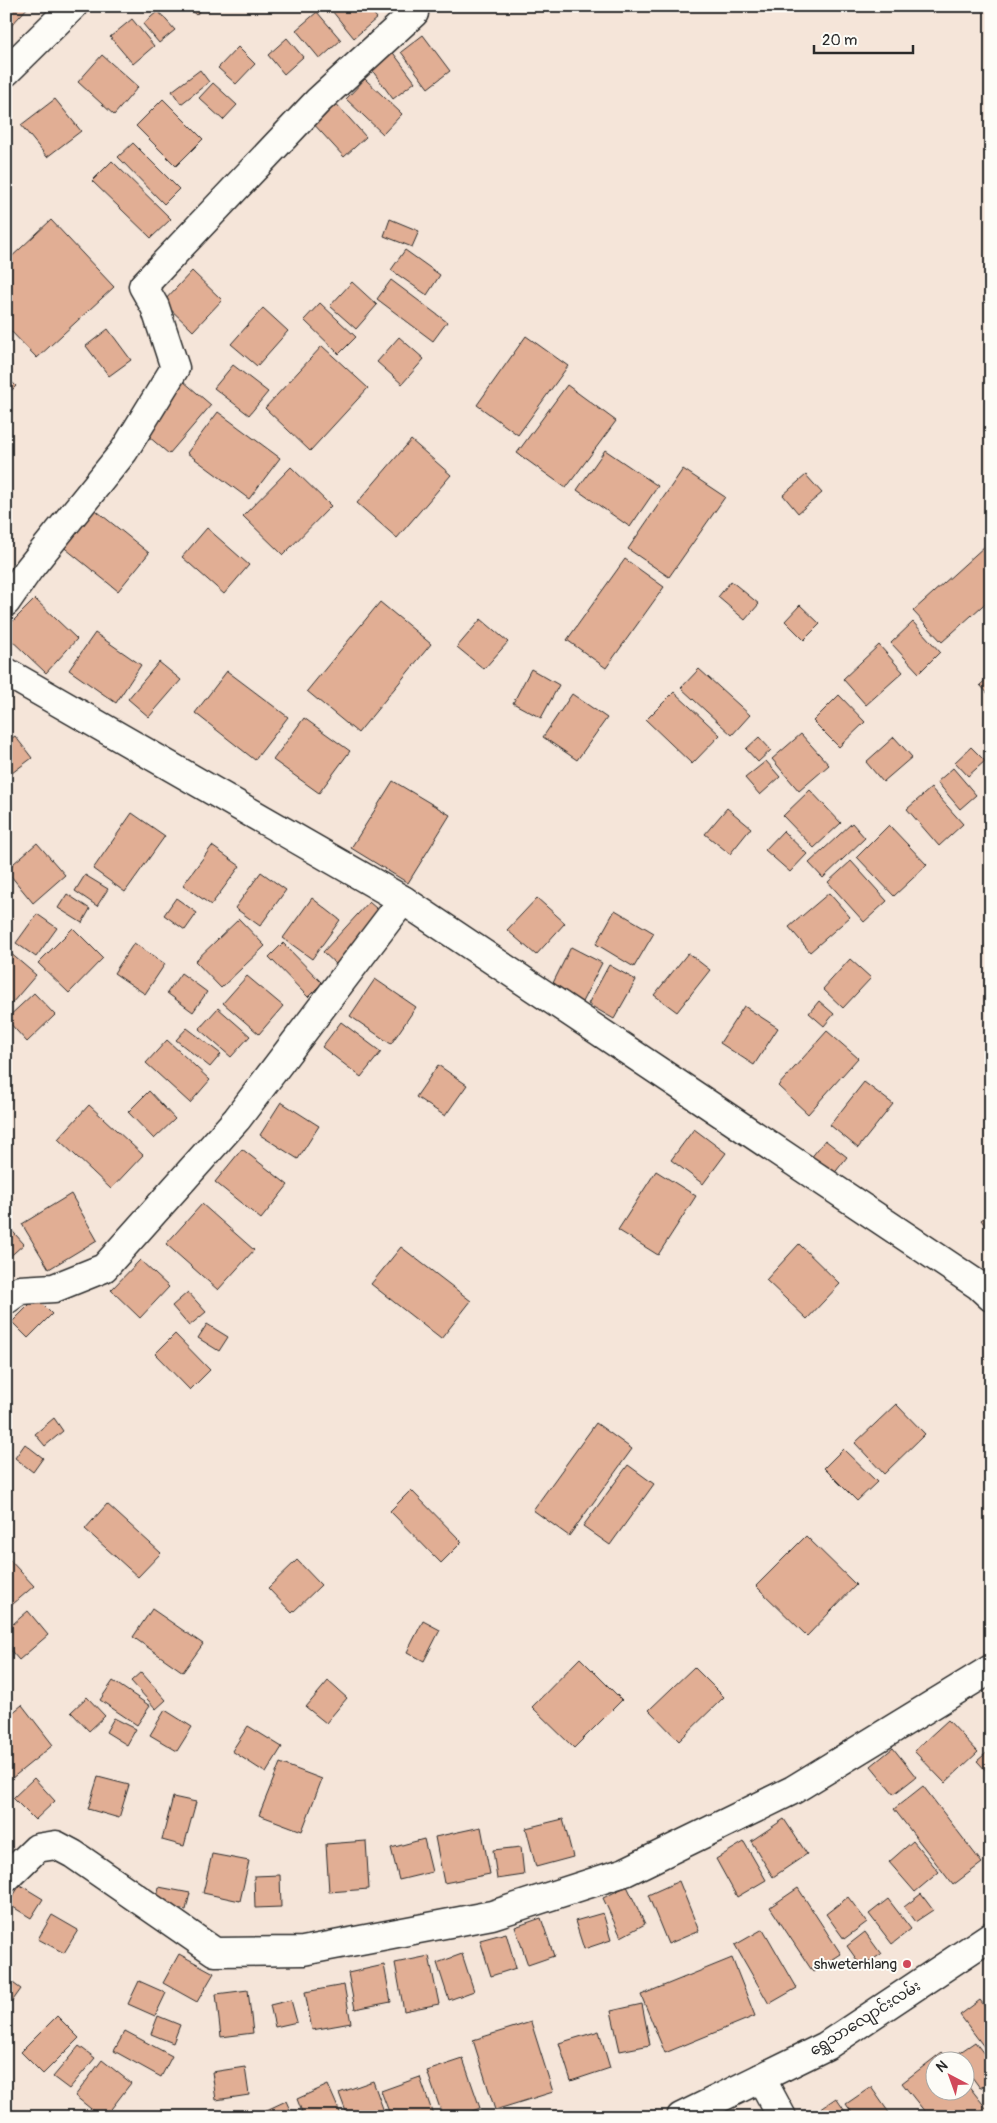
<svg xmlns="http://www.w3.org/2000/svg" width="997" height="2123" font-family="Pangolin,'Noto Sans Myanmar',sans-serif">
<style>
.building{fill:#e1ae94;stroke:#2b2b2b}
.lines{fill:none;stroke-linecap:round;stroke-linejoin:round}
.minor-casing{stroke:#2b2b2b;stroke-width:31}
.minor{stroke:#fdfcf7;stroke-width:28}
.poi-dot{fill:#d1495b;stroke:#fdfcf7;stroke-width:2}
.labels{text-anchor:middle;stroke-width:4;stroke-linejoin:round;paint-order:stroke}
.poi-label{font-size:15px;fill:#2b2b2b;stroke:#fdfcf7;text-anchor:end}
.street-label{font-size:15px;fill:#2b2b2b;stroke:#fdfcf7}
</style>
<rect width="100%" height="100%" fill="#f5e5d9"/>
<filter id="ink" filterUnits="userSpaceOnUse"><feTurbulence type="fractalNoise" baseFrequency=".02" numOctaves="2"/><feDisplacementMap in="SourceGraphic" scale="10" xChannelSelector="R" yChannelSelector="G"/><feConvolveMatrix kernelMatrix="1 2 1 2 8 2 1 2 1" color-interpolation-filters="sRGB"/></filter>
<g filter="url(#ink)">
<!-- building -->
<g class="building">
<polygon points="6,6 29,6 10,27 6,23"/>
<polygon points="186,6 204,6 196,15"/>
<polygon points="328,6 367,6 377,18 354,38"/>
<polygon points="158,11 175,30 159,43 143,24"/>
<polygon points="317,12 341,40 320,59 296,30"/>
<polygon points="132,19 154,46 133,64 110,37"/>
<polygon points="423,35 450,71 428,88 401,52"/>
<polygon points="287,38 303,57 284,74 268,55"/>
<polygon points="238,47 255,64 236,84 218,68"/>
<polygon points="391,50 415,82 393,99 369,66"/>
<polygon points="102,55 138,87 114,115 78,82"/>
<polygon points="200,70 209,82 181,104 172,91"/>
<polygon points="365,79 402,114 383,134 346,99"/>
<polygon points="213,83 237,105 223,120 199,98"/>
<polygon points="55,99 81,131 47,157 21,125"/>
<polygon points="163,99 203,139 176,166 136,126"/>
<polygon points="333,100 366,137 344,157 311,121"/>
<polygon points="133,143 179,189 164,204 118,157"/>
<polygon points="112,161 171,219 151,238 92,181"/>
<polygon points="390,219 419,231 412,247 384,236"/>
<polygon points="51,220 114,287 37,358 6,326 6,262"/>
<polygon points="405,250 440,275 427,295 391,270"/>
<polygon points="192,271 222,300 193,331 163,302"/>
<polygon points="391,280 447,322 433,341 377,299"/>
<polygon points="352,282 377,305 356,329 330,306"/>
<polygon points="320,303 356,337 339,354 304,320"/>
<polygon points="263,308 288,331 257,366 231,344"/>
<polygon points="108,329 131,360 109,376 86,346"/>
<polygon points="526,336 568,366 518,435 477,405"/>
<polygon points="399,337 424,359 402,384 377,362"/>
<polygon points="322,346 368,388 310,451 265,408"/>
<polygon points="233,365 268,392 249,415 214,388"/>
<polygon points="6,376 16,386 6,396"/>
<polygon points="183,381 211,405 169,454 141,430"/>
<polygon points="567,385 616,421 566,488 517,453"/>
<polygon points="218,412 280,458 249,499 187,453"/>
<polygon points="411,440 451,475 397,538 357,503"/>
<polygon points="605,450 658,486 630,527 577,490"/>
<polygon points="291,467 331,506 283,555 243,516"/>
<polygon points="683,469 725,497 669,577 628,549"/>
<polygon points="806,475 822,493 798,513 783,495"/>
<polygon points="93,508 149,553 118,591 61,545"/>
<polygon points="207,528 249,565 224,594 182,557"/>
<polygon points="985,546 991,552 991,598 942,642 913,611"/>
<polygon points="625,559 664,587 606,668 567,640"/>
<polygon points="731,581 759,604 745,620 718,597"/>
<polygon points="35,599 77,639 46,673 6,635 6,628"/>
<polygon points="380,602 431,644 358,733 307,691"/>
<polygon points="800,605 820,624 804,640 785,621"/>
<polygon points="481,619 508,642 484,669 457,647"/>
<polygon points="913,622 940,652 919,673 891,643"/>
<polygon points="95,633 141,665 116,703 69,670"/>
<polygon points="879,645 903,672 866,705 843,679"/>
<polygon points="159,662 181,680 149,717 128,699"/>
<polygon points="531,669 559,685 541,718 513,703"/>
<polygon points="699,669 750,715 732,735 681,688"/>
<polygon points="227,671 288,717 255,760 195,713"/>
<polygon points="991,675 991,697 980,685"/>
<polygon points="674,692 720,735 692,764 646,720"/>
<polygon points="572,694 607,718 577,760 543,737"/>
<polygon points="839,695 865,722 839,747 813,721"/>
<polygon points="304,718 350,751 319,793 273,760"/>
<polygon points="801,734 829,765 799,791 772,759"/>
<polygon points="15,736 32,758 8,776 6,773 6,742"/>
<polygon points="759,737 771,750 758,762 746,749"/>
<polygon points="894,737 912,757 883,782 866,762"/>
<polygon points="971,747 985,761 968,776 955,762"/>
<polygon points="766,761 780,777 760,795 745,778"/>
<polygon points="953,768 976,795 960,809 937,782"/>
<polygon points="393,781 450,815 408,883 351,848"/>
<polygon points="931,788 963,824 939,846 907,809"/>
<polygon points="810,790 841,823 814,848 783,816"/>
<polygon points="727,808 751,828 730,854 705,834"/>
<polygon points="132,813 165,836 125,892 93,869"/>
<polygon points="852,823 865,838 823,878 809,863"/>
<polygon points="889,825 927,865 894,896 857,857"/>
<polygon points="783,831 807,854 790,872 765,850"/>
<polygon points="37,843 65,875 33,903 6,870"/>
<polygon points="212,846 240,866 211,905 183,885"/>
<polygon points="851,861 887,901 864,922 828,882"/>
<polygon points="261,872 286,890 260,926 235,908"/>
<polygon points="85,875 108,889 97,906 75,891"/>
<polygon points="829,893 850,917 810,952 789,927"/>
<polygon points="67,894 90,909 82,923 58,908"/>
<polygon points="176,898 197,913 185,930 164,915"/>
<polygon points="312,898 340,920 312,959 283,938"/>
<polygon points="537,898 565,923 536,955 507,930"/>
<polygon points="369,902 384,915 338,966 323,952"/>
<polygon points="615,910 654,933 634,967 596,944"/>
<polygon points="37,914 57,928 36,957 16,943"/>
<polygon points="239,919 265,946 221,988 195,961"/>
<polygon points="73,928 103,958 69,993 38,963"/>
<polygon points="134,943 165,964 145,994 114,973"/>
<polygon points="283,943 322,983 308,997 269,957"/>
<polygon points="571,947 602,963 582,1002 551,987"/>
<polygon points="9,952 36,975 6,1010 6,955"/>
<polygon points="688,953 710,970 677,1012 654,995"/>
<polygon points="850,959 871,978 843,1008 823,989"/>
<polygon points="609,965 636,980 614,1019 588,1004"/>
<polygon points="181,973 207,992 193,1012 167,993"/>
<polygon points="247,976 283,1006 259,1034 223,1003"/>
<polygon points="375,979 416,1007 391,1044 350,1016"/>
<polygon points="34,993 55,1015 27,1042 6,1019"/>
<polygon points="819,1001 834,1014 824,1026 809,1013"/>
<polygon points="744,1006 778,1028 754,1065 720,1043"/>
<polygon points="218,1008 250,1036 231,1057 199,1029"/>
<polygon points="341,1022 381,1052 361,1077 322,1047"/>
<polygon points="187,1028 221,1054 210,1067 176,1040"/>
<polygon points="827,1031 858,1058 808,1114 778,1086"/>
<polygon points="167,1040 210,1080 190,1103 146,1063"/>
<polygon points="438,1065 467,1085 445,1116 416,1097"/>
<polygon points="864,1082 893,1104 858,1148 830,1125"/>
<polygon points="149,1091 175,1119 154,1139 128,1112"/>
<polygon points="281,1102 319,1126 298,1159 260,1135"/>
<polygon points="89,1105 143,1155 111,1189 58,1139"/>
<polygon points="694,1129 726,1153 703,1184 671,1160"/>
<polygon points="825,1140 847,1157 830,1179 807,1163"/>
<polygon points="242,1149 288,1185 261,1219 215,1182"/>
<polygon points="656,1171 696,1196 658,1255 618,1230"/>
<polygon points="71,1194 97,1240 49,1269 22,1224"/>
<polygon points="202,1204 254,1250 218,1290 166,1244"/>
<polygon points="991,1213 991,1233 981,1220"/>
<polygon points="6,1224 24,1244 6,1260"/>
<polygon points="799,1244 840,1284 807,1319 766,1280"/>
<polygon points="401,1247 471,1301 441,1339 371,1284"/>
<polygon points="140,1260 169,1287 140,1318 111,1290"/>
<polygon points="188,1292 206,1312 189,1326 172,1306"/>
<polygon points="36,1298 52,1314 28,1338 12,1322"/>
<polygon points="207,1324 228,1337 219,1351 198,1338"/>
<polygon points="175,1334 210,1370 190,1390 155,1354"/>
<polygon points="896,1404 925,1434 884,1474 855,1443"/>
<polygon points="54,1418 63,1431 45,1446 35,1434"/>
<polygon points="596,1423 632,1449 569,1536 533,1510"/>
<polygon points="25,1444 43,1458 33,1472 15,1458"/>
<polygon points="843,1449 877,1482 857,1501 824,1468"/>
<polygon points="628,1465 654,1484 610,1545 583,1526"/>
<polygon points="411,1490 462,1542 441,1563 390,1511"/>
<polygon points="107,1504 161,1553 138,1577 85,1529"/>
<polygon points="806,1536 856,1585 807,1636 756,1586"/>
<polygon points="7,1557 34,1586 6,1610 6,1558"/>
<polygon points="297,1560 321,1585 292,1613 268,1588"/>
<polygon points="152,1609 203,1644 183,1672 133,1637"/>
<polygon points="28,1611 48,1635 19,1660 6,1645 6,1630"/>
<polygon points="423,1621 440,1630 424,1661 407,1652"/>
<polygon points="580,1658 622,1700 574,1748 532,1707"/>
<polygon points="694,1667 724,1697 679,1741 649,1710"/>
<polygon points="141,1672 166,1700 156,1709 131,1681"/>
<polygon points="113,1681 150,1706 137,1725 100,1700"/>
<polygon points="328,1681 347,1698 326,1723 306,1707"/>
<polygon points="87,1697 105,1716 89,1731 71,1712"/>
<polygon points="991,1701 991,1715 984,1708"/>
<polygon points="22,1705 53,1745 6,1783 6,1718"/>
<polygon points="165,1710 192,1727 177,1751 150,1735"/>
<polygon points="114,1718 136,1729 127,1745 106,1732"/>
<polygon points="948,1720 978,1752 945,1783 914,1751"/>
<polygon points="248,1726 282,1747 266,1773 232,1751"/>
<polygon points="893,1748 916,1777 894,1794 871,1766"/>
<polygon points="991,1749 991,1776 977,1761"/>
<polygon points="280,1763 322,1779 302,1831 259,1815"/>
<polygon points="98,1777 129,1785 119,1818 88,1809"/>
<polygon points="34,1778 55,1801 35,1820 13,1798"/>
<polygon points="923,1786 982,1863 953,1885 894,1809"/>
<polygon points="173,1797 196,1802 184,1846 162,1840"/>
<polygon points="563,1819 573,1857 536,1867 526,1828"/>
<polygon points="784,1819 807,1854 773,1877 751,1841"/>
<polygon points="481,1827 490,1874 444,1883 435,1837"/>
<polygon points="424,1839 432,1872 399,1880 391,1848"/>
<polygon points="366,1841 369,1889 329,1892 326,1844"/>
<polygon points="913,1841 939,1872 915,1892 889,1862"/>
<polygon points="744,1842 766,1880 737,1897 716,1859"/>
<polygon points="521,1847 524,1875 497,1879 493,1850"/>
<polygon points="212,1854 249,1861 240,1901 203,1893"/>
<polygon points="280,1875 281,1907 255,1908 254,1876"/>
<polygon points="679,1881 699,1931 668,1944 648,1895"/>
<polygon points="20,1885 43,1899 31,1918 8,1904"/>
<polygon points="627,1886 645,1924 621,1937 603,1898"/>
<polygon points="159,1887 190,1893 186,1910 156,1904"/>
<polygon points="798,1888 841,1954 813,1972 770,1907"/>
<polygon points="921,1894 933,1910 915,1922 904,1907"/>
<polygon points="848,1897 867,1922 844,1939 826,1914"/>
<polygon points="888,1899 911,1929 892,1944 869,1914"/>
<polygon points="603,1913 611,1940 584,1949 575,1921"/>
<polygon points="52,1915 78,1930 64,1953 38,1939"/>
<polygon points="541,1918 554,1956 528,1965 515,1927"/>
<polygon points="763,1929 797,1988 769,2004 735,1945"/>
<polygon points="865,1932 881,1954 862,1967 847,1946"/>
<polygon points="506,1933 516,1968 491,1976 480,1940"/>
<polygon points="179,1954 214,1973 197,2002 163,1983"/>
<polygon points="462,1954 474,1991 449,2000 437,1963"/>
<polygon points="429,1956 439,2004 404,2011 395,1963"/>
<polygon points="732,1958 755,2016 665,2053 641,1995"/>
<polygon points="384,1965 391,2002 355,2009 348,1973"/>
<polygon points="6,1978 21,1989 6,2010"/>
<polygon points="139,1981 166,1993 155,2016 128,2004"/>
<polygon points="344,1985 351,2023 312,2030 305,1992"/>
<polygon points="248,1990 253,2033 221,2037 216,1994"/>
<polygon points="291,2000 297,2022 275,2027 270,2005"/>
<polygon points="980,2000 991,2014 991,2056 960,2015"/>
<polygon points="642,2004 650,2045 620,2051 611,2011"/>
<polygon points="57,2016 79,2038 43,2074 21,2052"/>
<polygon points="158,2016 180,2025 173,2043 151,2034"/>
<polygon points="531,2022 553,2092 495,2110 473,2040"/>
<polygon points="125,2031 172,2056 161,2077 114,2051"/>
<polygon points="599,2031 610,2068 571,2081 559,2043"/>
<polygon points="975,2042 991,2063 991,2081 980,2088 964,2066 964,2060 960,2060 956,2055"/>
<polygon points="79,2046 95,2058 69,2089 53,2077"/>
<polygon points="942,2052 949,2060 934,2060 934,2090 964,2090 964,2080 986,2108 975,2117 929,2117 902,2083"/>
<polygon points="463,2059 480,2108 457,2117 443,2117 427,2071"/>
<polygon points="102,2060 131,2083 105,2117 101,2117 75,2096"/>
<polygon points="245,2067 249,2095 216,2100 212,2072"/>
<polygon points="420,2077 434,2117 391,2117 381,2091"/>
<polygon points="373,2081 386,2117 348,2117 339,2093"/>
<polygon points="328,2085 342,2117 304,2117 297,2099"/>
<polygon points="871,2087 892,2117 855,2117 846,2104"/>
<polygon points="836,2098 849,2117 808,2117"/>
<polygon points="286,2101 293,2117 254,2117 254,2116"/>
</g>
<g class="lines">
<defs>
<g id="minor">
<polyline points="6,72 73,6"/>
<polyline points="6,602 29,569 124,451 175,368 155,307 143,286 318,101 414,13"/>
<polyline points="6,672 403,900 978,1285 991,1297"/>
<polyline points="6,1300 20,1290 54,1288 104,1268 237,1119 403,900"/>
<polyline points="6,1878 37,1848 56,1845 73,1854 215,1952 303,1951 492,1915 625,1872 793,1790 991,1669"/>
<polyline points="761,2078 782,2117"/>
<polyline points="681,2117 826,2046 991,1936"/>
</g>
</defs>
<!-- minor casing -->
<use href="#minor" class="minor-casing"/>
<!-- minor -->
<use href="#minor" class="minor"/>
</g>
</g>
<!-- markers -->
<circle class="poi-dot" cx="907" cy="1964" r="5"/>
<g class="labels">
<!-- poi labels -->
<g class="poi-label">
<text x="897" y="1969">shweterhlang</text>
</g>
<!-- street labels -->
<g class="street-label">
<text transform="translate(865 2018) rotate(-32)" y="5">ရွှေသာလျောင်းလမ်း</text>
</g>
</g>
<!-- margin -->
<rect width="997" height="2123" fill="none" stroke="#fdfcf7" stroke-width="25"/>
<rect x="12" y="12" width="972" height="2098" fill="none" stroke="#2b2b2b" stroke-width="2" filter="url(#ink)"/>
<!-- north arrow -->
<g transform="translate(950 2076) rotate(319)"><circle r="24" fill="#fdfcf7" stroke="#a9a8a5"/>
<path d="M0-4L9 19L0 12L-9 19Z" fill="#d1495b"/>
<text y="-8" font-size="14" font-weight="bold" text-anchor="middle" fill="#2b2b2b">N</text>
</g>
<!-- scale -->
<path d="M814 45v8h99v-8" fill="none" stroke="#2b2b2b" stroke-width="2.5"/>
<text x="822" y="45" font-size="15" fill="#2b2b2b" stroke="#fdfcf7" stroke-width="4" paint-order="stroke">20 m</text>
</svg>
